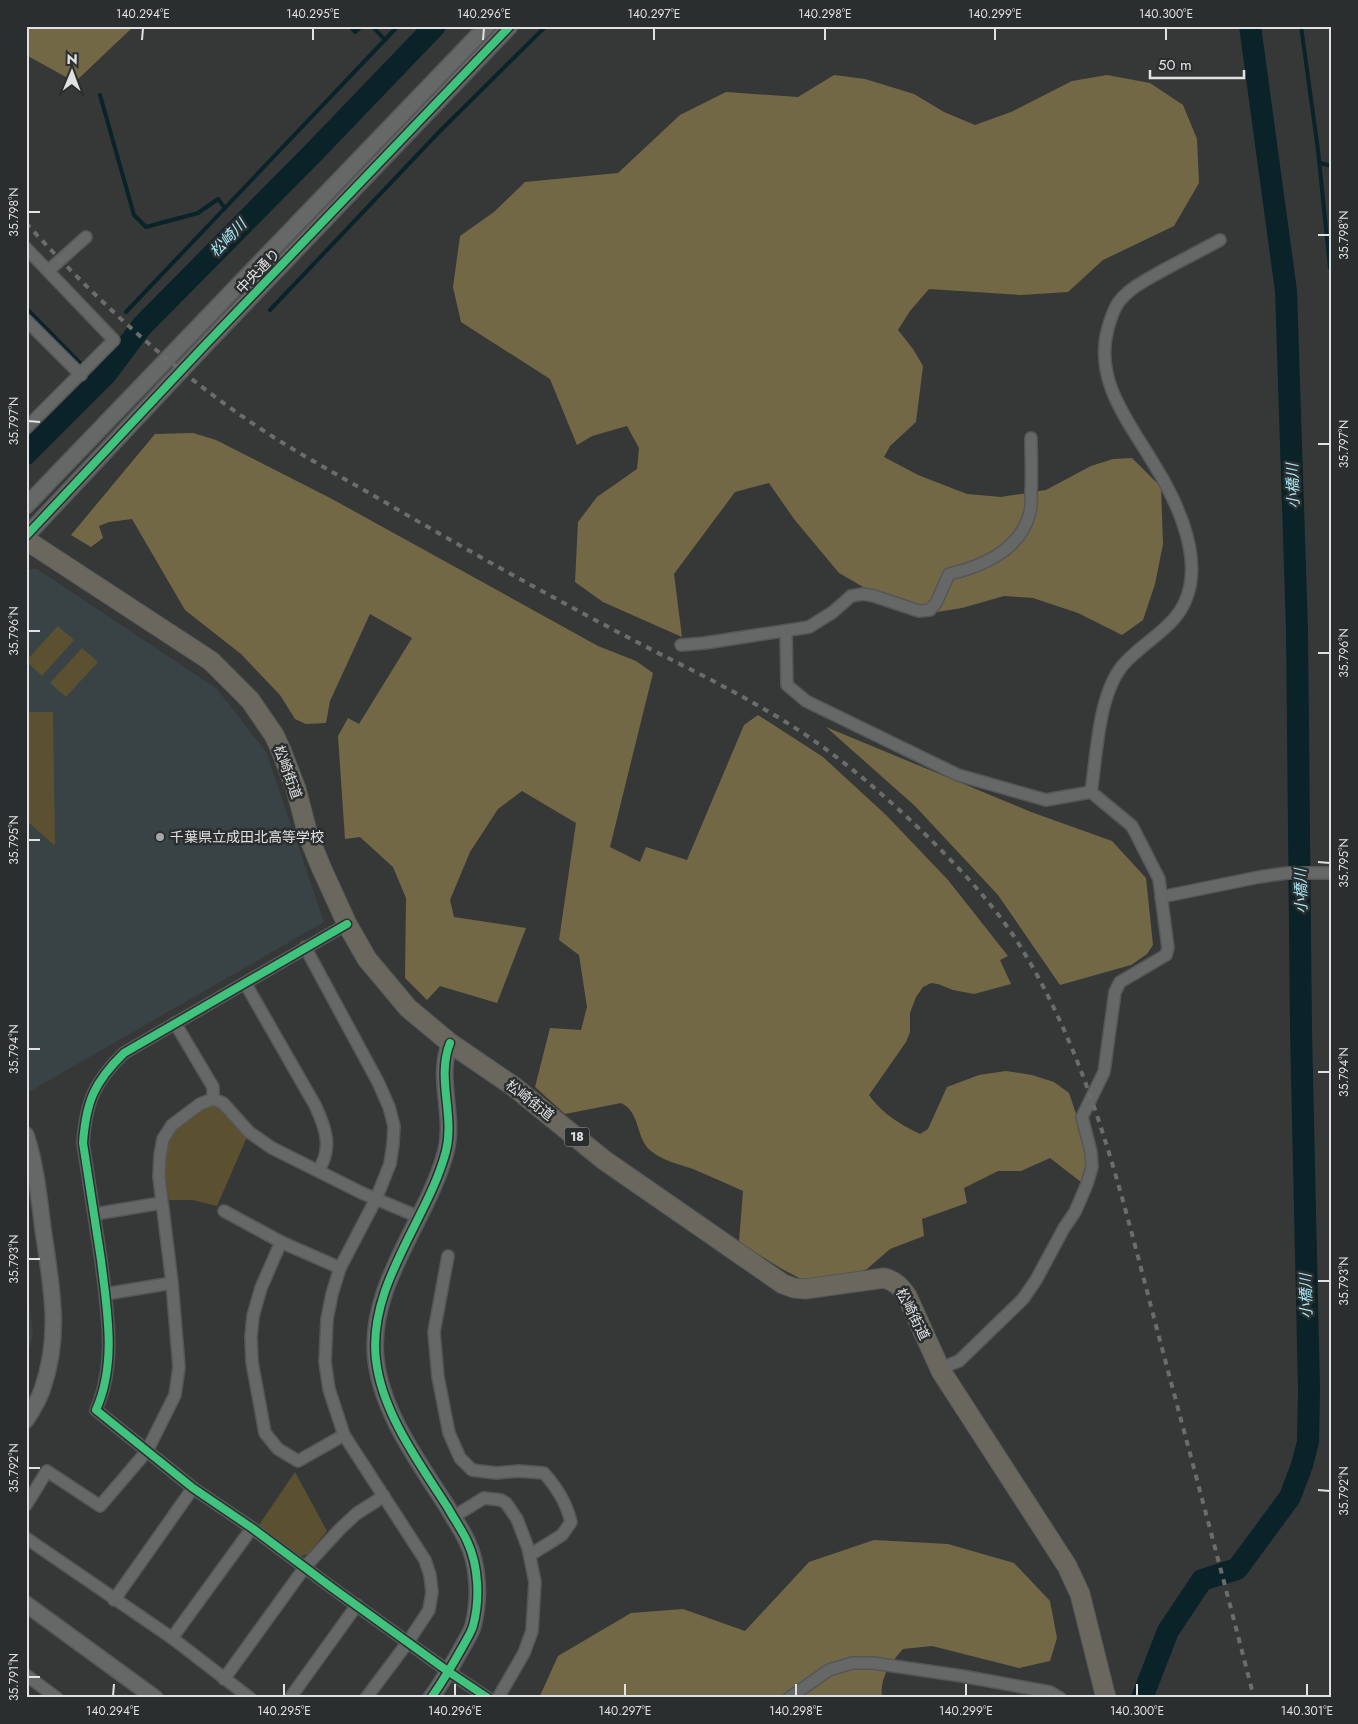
<svg xmlns="http://www.w3.org/2000/svg" width="1358" height="1724" font-family="Jost,'Noto Sans JP',sans-serif">
<style>
.built{fill:#394245}
.green{fill:#5b5130}
.forest{fill:#736846}
.lines{fill:none;stroke-linecap:round;stroke-linejoin:round}
.stream{stroke:#092329;stroke-width:4}
.river{stroke:#092329;stroke-width:22}
.minor-casing{stroke:#555657;stroke-width:14}
.tertiary-casing{stroke:#555657;stroke-width:18}
.primary-casing{stroke:#555657;stroke-width:21}
.minor{stroke:#666767;stroke-width:11}
.tertiary{stroke:#666767;stroke-width:15}
.primary{stroke:#6a685e;stroke-width:19}
.rail{stroke:#6b6c6d;stroke-width:4;stroke-dasharray:6 6;stroke-linecap:butt}
.cycleway-casing{stroke:#2b2e2f;stroke-width:11}
.cycleway{stroke:#40c37c;stroke-width:8}
.ticks{fill:none;stroke:#e0e2e2;stroke-width:2}
.poi-dot{fill:#a4a6a6;stroke:#2b2e2f;stroke-width:2}
.labels{text-anchor:middle;stroke-width:5;stroke-linejoin:round;paint-order:stroke}
.shield{fill:#2b2e2f;stroke:#aaacac;stroke-width:1}
.shield-label{font-size:12px;font-weight:bold;fill:#e0e2e2}
.street-label{font-size:14px;fill:#e0e2e2;stroke:#2b2e2f}
.poi-label{font-size:14px;fill:#e0e2e2;stroke:#2b2e2f;text-anchor:start}
.water-label{font-size:15px;font-style:italic;fill:#a7ebfb;stroke:#2b2e2f}
.neatline{fill:none;stroke:#e0e2e2;stroke-width:2}
.ticks-label{font-size:12px;text-anchor:middle;fill:#e0e2e2}
</style>
<rect width="100%" height="100%" fill="#363838"/>
<!-- built -->
<g class="built">
<polygon points="26,569 37,569 217,689 266,752 324,922 27,1093"/>
<polygon points="26,1274 33,1335 26,1362"/>
</g>
<!-- green -->
<g class="green">
<polygon points="58,626 74,640 42,676 26,661"/>
<polygon points="82,648 98,662 66,697 50,683"/>
<polygon points="26,712 53,712 55,846 26,820"/>
<polygon points="215,1104 220,1107 247,1137 217,1206 193,1200 169,1200 164,1166 168,1140 178,1126 209,1105"/>
<polygon points="295,1472 327,1531 308,1554 301,1556 259,1525"/>
</g>
<!-- forest -->
<g class="forest">
<polygon points="26,26 134,26 75,82 26,55"/>
<polygon points="834,75 865,79 914,94 944,112 975,125 1011,112 1072,81 1107,75 1150,83 1183,105 1197,139 1199,183 1174,226 1103,260 1068,292 1021,295 929,289 910,311 898,330 913,349 923,366 916,422 890,446 884,457 918,475 967,494 1001,497 1046,490 1091,466 1113,459 1132,458 1161,487 1163,544 1155,584 1143,620 1122,635 1078,613 1033,598 1004,596 962,608 913,616 839,573 794,519 769,483 735,492 674,574 682,637 603,602 575,582 578,522 597,497 637,469 639,448 627,426 592,436 577,445 550,379 461,322 453,287 460,236 494,212 525,182 618,173 680,115 726,92 798,97"/>
<path d="M193,433L216,440L332,499L598,646L636,661L653,673L610,847L640,862L646,847L687,860L744,725L758,715L823,757L886,815L948,880L1008,956L1000,960L1011,984L974,994L953,990L938,984L931,983L923,987L916,997L910,1013V1032L906,1042L869,1095C883,1114 898,1123 920,1134L928,1129L947,1087L979,1075L1006,1071L1032,1075L1054,1082L1069,1093L1085,1141L1087,1159L1081,1182L1050,1158L1021,1171H998L964,1188L967,1203L922,1219L924,1236L890,1249L867,1269L854,1274L801,1279L782,1269L739,1242L743,1191C727,1184 710,1176 693,1169C679,1164 663,1161 651,1151C635,1138 641,1112 621,1103L565,1114L535,1087L550,1028L581,1030L587,1007L579,955L559,940L576,823L522,791L498,809L470,852L450,900L454,917L526,928L497,1003L440,986L427,1000L405,978L406,898L393,867L360,837L345,839L338,736L348,718L359,724L412,638L370,614L330,701L326,723L306,724L295,719L280,695L241,654L185,610L132,519L109,522L99,526L103,538L91,547L71,535L155,434Z"/>
<polygon points="826,727 1031,812 1112,841 1146,878 1153,945 1147,954 1131,965 1060,985 998,895 915,806"/>
<path d="M874,1540L948,1544L1014,1563L1050,1601L1057,1638L1050,1661L1019,1668L932,1646L903,1649C891,1662 879,1678 882,1698H539L558,1656L631,1613L683,1609L745,1631L809,1562Z"/>
</g>
<g class="lines">
<!-- stream -->
<g class="stream">
<polyline points="350,26 355,32 362,26"/>
<polyline points="372,26 385,40"/>
<polyline points="1301,26 1318,150 1330,268"/>
<polyline points="100,95 134,215 146,227 198,213 218,199 225,208"/>
<polyline points="1320,163 1332,166"/>
<polyline points="26,308 80,363"/>
<polyline points="270,310 440,131 546,26"/>
<polyline points="126,312 398,26"/>
</g>
<!-- river -->
<g class="river">
<polyline points="26,454 106,374 142,326 315,151 435,26"/>
<polyline points="1142,1698 1168,1631 1202,1580 1237,1569 1290,1497 1302,1465 1308,1442 1309,1390 1301,1030 1297,629 1286,291 1250,26"/>
</g>
<defs>
<g id="minor">
<polyline points="26,248 114,340 26,428"/>
<polyline points="48,271 86,237"/>
<polyline points="26,320 81,375"/>
<polyline points="786,631 787,685 806,701 958,775 1046,800 1091,792"/>
<path d="M681,645L705,643L809,627L833,612L851,596L863,594L874,596L919,611L930,610L936,603L949,574C984,566 1021,549 1030,512C1032,506 1031,498 1031,492C1032,474 1031,456 1031,438"/>
<path d="M1091,792C1097,754 1098,695 1123,665C1147,637 1182,627 1190,586C1198,547 1175,498 1155,466C1130,423 1093,381 1108,328C1112,315 1115,304 1125,295C1135,285 1148,279 1160,272C1180,261 1200,251 1220,240"/>
<polyline points="1161,897 1259,877 1287,873 1332,873"/>
<path d="M347,924L124,1053C94,1082 86,1102 83,1143C89,1182 95,1221 101,1260C107,1310 117,1363 96,1410L193,1488L252,1528L331,1587L449,1672L488,1698"/>
<polyline points="305,947 378,1082 389,1107 394,1126 393,1144 390,1164 376,1199 340,1268 332,1294 327,1319 325,1362 329,1389 344,1435 425,1560 430,1575 432,1592 429,1610 408,1642 366,1698"/>
<path d="M245,983L315,1105C326,1129 333,1148 318,1171"/>
<polyline points="175,1023 213,1087 213,1099"/>
<polyline points="224,1211 281,1242 340,1268"/>
<polyline points="95,1214 161,1203"/>
<polyline points="281,1242 261,1288 253,1316 251,1337 252,1362 265,1433 278,1449 298,1461 344,1435"/>
<path d="M448,1256L434,1332L438,1377L449,1433L460,1458L472,1470L496,1473L519,1471L544,1473C557,1488 566,1502 571,1522L562,1535L530,1555"/>
<polyline points="105,1294 172,1283"/>
<polyline points="941,1371 951,1364 959,1361 1023,1299 1036,1280 1064,1228 1075,1212 1087,1184 1092,1167 1091,1152 1082,1117 1104,1072 1115,992 1120,982 1166,955 1168,948 1159,879 1132,826 1091,792"/>
<polyline points="26,1505 47,1471 100,1506 147,1451 175,1395 179,1367 172,1283 159,1177 160,1156 163,1139 172,1125 200,1104 213,1099 223,1103 249,1132 272,1148 362,1193 419,1217"/>
<polyline points="453,1517 484,1498 501,1500 506,1503 517,1519 528,1548 535,1582 532,1631 524,1653 498,1698"/>
<polyline points="26,1538 172,1638 250,1698"/>
<polyline points="114,1600 193,1488"/>
<polyline points="172,1638 252,1528"/>
<polyline points="26,1675 57,1698"/>
<polyline points="224,1679 305,1567 340,1529 356,1514 384,1496"/>
<polyline points="290,1698 357,1605"/>
<polyline points="789,1698 829,1670 852,1663 873,1663 962,1676 1050,1692 1060,1698"/>
</g>
<g id="tertiary">
<polyline points="26,506 487,26"/>
<polyline points="26,536 206,344 510,26"/>
<path d="M26,1135C36,1166 39,1197 43,1229C51,1285 62,1334 42,1390C38,1401 32,1411 26,1420"/>
<polyline points="26,1604 155,1698"/>
<path d="M431,1698C443,1681 453,1664 463,1646C466,1640 471,1633 473,1626C480,1600 479,1566 467,1541C462,1530 454,1519 448,1508C420,1464 382,1413 376,1360C367,1285 428,1220 446,1151C455,1115 436,1078 450,1043"/>
</g>
<path id="primary" d="M26,540L211,661L250,700L274,735L281,750L296,789L308,835L321,867L347,924L367,959L408,1008L450,1043L513,1086L604,1160L783,1284L794,1288L805,1289L884,1278C895,1281 900,1286 907,1296L941,1371L1067,1566L1080,1594L1106,1698"/>
</defs>
<!-- minor casing -->
<use href="#minor" class="minor-casing"/>
<!-- tertiary casing -->
<use href="#tertiary" class="tertiary-casing"/>
<!-- primary casing -->
<use href="#primary" class="primary-casing"/>
<!-- minor -->
<use href="#minor" class="minor"/>
<!-- tertiary -->
<use href="#tertiary" class="tertiary"/>
<!-- primary -->
<use href="#primary" class="primary"/>
<!-- rail -->
<path class="rail" d="M26,223C95,299 170,368 255,425C292,450 331,471 369,493C419,522 469,551 520,579C567,605 615,631 664,656C706,677 749,699 789,724C841,757 887,797 931,840C962,871 993,904 1017,941C1092,1060 1122,1198 1158,1333C1190,1454 1223,1576 1254,1698"/>
<defs>
<g id="cycleway">
<polyline points="26,536 206,344 510,26"/>
<path d="M347,924L124,1053C94,1082 86,1102 83,1143C89,1182 95,1221 101,1260C107,1310 117,1363 96,1410L193,1488L252,1528L331,1587L449,1672L488,1698"/>
<path d="M431,1698C443,1681 453,1664 463,1646C466,1640 471,1633 473,1626C480,1600 479,1566 467,1541C462,1530 454,1519 448,1508C420,1464 382,1413 376,1360C367,1285 428,1220 446,1151C455,1115 436,1078 450,1043"/>
</g>
</defs>
<!-- cycleway casing -->
<use href="#cycleway" class="cycleway-casing"/>
<!-- cycleway -->
<use href="#cycleway" class="cycleway"/>
</g>
<!-- ticks -->
<path class="ticks" d="M142,40L143,28M313,40V28M483,40L484,28M654,40V28M825,40V28M995,40V28M1166,40V28M28,212H40M1318,235H1330M28,421L40,422M1318,444H1330M28,631H40M1318,653H1330M28,840H40M1318,862L1330,863M28,1049H40M1318,1072H1330M28,1259H40M1318,1281H1330M28,1468H40M1318,1490L1330,1491M28,1677H40M113,1696L114,1684M284,1696V1684M455,1696V1684M625,1696V1684M796,1696V1684M966,1696V1684M1137,1696V1684M1307,1696V1684"/>
<!-- markers -->
<circle class="poi-dot" cx="160" cy="837" r="5"/>
<g class="labels">
<!-- shield labels -->
<rect class="shield" x="564.5" y="1127.5" width="25" height="19" rx="4"/>
<g class="shield-label">
<text x="577" y="1141">18</text>
</g>
<!-- street labels -->
<g class="street-label">
<text transform="translate(258 271) rotate(-46)" y="5">中央通り</text>
<text transform="translate(288 772) rotate(70)" y="5">松崎街道</text>
<text transform="translate(530 1100) rotate(38)" y="5">松崎街道</text>
<text transform="translate(913 1314) rotate(63)" y="5">松崎街道</text>
</g>
<!-- poi labels -->
<g class="poi-label">
<text x="170" y="842">千葉県立成田北高等学校</text>
</g>
<!-- water labels -->
<g class="water-label">
<text transform="translate(228 238) rotate(-46)" y="5">松崎川</text>
<text transform="translate(1293 486) rotate(-92)" y="5">小橋川</text>
<text transform="translate(1301 891) rotate(-91)" y="5">小橋川</text>
<text transform="translate(1306 1296) rotate(-91)" y="5">小橋川</text>
</g>
</g>
<!-- border -->
<rect width="1358" height="1724" fill="none" stroke="#2b2e2f" stroke-width="55"/>
<!-- north arrow -->
<g transform="translate(72 72) rotate(1)" stroke="#2b2e2f" stroke-width="4" paint-order="stroke">
<path d="M0-4L9 19L0 12L-9 19Z" fill="#e0e2e2"/>
<text y="-8" font-size="14" font-weight="bold" text-anchor="middle" fill="#e0e2e2">N</text>
</g>
<!-- scale -->
<path d="M1150 70v8h94v-8" fill="none" stroke="#e0e2e2" stroke-width="2.5"/>
<text x="1158" y="70" font-size="15" fill="#e0e2e2" stroke="#2b2e2f" stroke-width="4" paint-order="stroke">50 m</text>
<rect x="28" y="28" width="1302" height="1668" class="neatline"/>
<g class="ticks-label">
<text x="143" y="18">140.294°E</text>
<text x="313" y="18">140.295°E</text>
<text x="484" y="18">140.296°E</text>
<text x="654" y="18">140.297°E</text>
<text x="825" y="18">140.298°E</text>
<text x="995" y="18">140.299°E</text>
<text x="1166" y="18">140.300°E</text>
<text transform="translate(14 212) rotate(-90)" y="4">35.798°N</text>
<text transform="translate(1344 235) rotate(-90)" y="4">35.798°N</text>
<text transform="translate(14 421) rotate(-90)" y="4">35.797°N</text>
<text transform="translate(1344 444) rotate(-90)" y="4">35.797°N</text>
<text transform="translate(14 631) rotate(-90)" y="4">35.796°N</text>
<text transform="translate(1344 653) rotate(-90)" y="4">35.796°N</text>
<text transform="translate(14 840) rotate(-90)" y="4">35.795°N</text>
<text transform="translate(1344 863) rotate(-90)" y="4">35.795°N</text>
<text transform="translate(14 1049) rotate(-90)" y="4">35.794°N</text>
<text transform="translate(1344 1072) rotate(-90)" y="4">35.794°N</text>
<text transform="translate(14 1259) rotate(-90)" y="4">35.793°N</text>
<text transform="translate(1344 1281) rotate(-90)" y="4">35.793°N</text>
<text transform="translate(14 1468) rotate(-90)" y="4">35.792°N</text>
<text transform="translate(1344 1491) rotate(-90)" y="4">35.792°N</text>
<text transform="translate(14 1677) rotate(-90)" y="4">35.791°N</text>
<text x="113" y="1715">140.294°E</text>
<text x="284" y="1715">140.295°E</text>
<text x="455" y="1715">140.296°E</text>
<text x="625" y="1715">140.297°E</text>
<text x="796" y="1715">140.298°E</text>
<text x="966" y="1715">140.299°E</text>
<text x="1137" y="1715">140.300°E</text>
<text x="1307" y="1715">140.301°E</text>
</g>
</svg>
